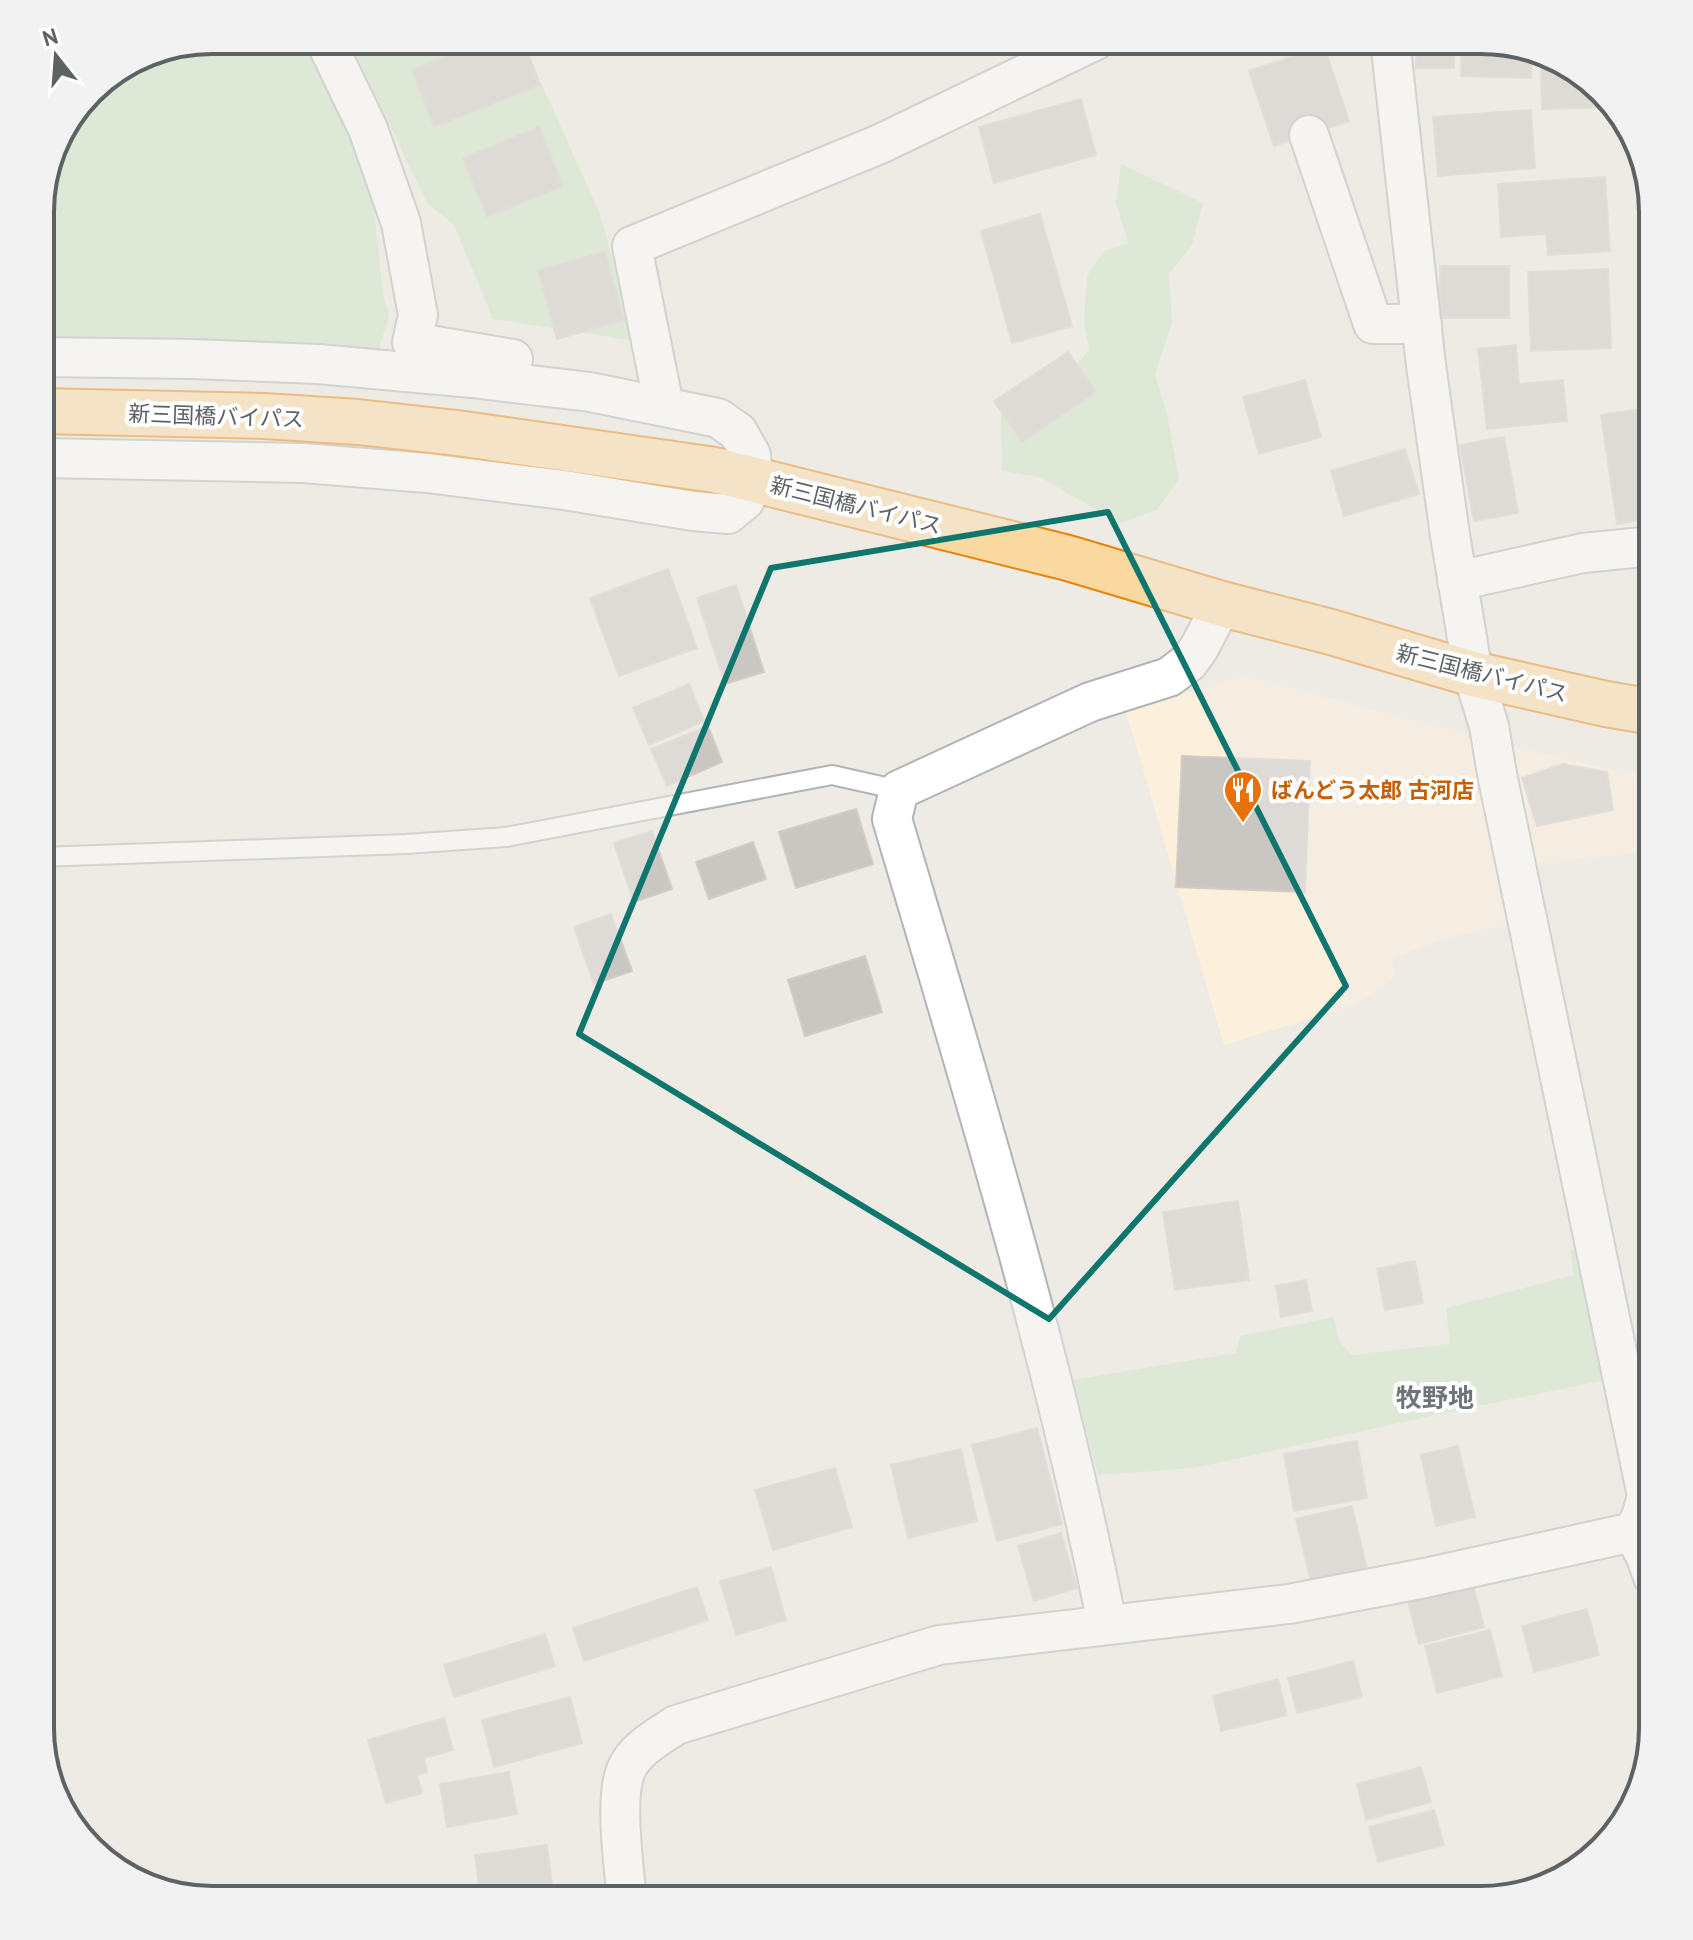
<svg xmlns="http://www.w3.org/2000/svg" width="1693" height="1940" font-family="'PT Sans','Noto Sans JP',sans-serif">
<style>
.commercial{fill:#fcf0dc}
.green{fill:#c8e5c3}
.building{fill:#cac6c2;stroke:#d3ccc4;stroke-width:2}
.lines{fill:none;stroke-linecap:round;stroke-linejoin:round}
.service-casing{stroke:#b0b4b7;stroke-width:22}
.minor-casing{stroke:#b0b4b7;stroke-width:42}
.trunk-casing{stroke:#e9820a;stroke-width:48}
.service{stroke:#fff;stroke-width:18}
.minor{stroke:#fff;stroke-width:38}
.trunk{stroke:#fad9a0;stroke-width:44}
.marked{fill:none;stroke:#0f766e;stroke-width:6;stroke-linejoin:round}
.labels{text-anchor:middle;stroke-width:8;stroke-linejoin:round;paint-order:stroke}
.street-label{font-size:22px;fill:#5d6265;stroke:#fff}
.food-label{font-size:22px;font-weight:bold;fill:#c56008;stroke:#fff;text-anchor:start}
.quarter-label{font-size:26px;font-weight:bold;fill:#6e7477;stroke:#fff}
.rim{fill:none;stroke:#5d6265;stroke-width:4}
</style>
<rect width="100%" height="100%" fill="#eeebe5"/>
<!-- commercial -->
<g class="commercial">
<polygon points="1244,676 1474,736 1511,923 1443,939 1392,958 1395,975 1373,994 1355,1005 1224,1045 1126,711"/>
<polygon points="1503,745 1650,777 1653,806 1653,850 1527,865"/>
</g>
<!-- green -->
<g class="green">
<polygon points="213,40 309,40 332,76 369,187 374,208 383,295 389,316 379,349 40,340 40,201 58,136 98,83 147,53"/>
<polygon points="349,40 522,40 600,214 635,341 493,319 454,225 427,203"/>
<polygon points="1121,164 1203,203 1192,245 1169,274 1172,322 1155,374 1167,414 1179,479 1157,510 1120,523 1040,477 1002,471 1001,411 1048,398 1089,350 1084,323 1087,276 1104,251 1128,243 1116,203"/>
<polygon points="1578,1249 1606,1380 1463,1409 1194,1468 1098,1475 1073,1380 1236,1353 1240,1336 1334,1317 1339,1341 1352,1355 1450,1344 1446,1308 1574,1275 1570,1250"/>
</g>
<!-- building -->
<g class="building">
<polygon points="488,40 523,40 540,85 434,127 412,70"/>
<rect x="1416" y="40" width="38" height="28"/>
<polygon points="1462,40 1491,40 1532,53 1531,78 1461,76"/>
<polygon points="1324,46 1349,121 1274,146 1249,71"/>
<polygon points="1541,63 1566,63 1613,104 1613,107 1542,109"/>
<polygon points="1081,99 1096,155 994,183 979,127"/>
<polygon points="1531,110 1535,168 1438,176 1433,117"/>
<polygon points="539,127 563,186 487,217 463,158"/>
<polygon points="1605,177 1610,251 1548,255 1546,234 1501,237 1498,184"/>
<polygon points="1040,214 1072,326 1012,343 981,231"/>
<polygon points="605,252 624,320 557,339 538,270"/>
<rect x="1440" y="266" width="69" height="52"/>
<polygon points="1608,269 1611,348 1531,351 1528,272"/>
<polygon points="1516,345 1519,384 1563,380 1567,421 1487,429 1478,349"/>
<polygon points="1068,352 1096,392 1022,442 994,401"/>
<polygon points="1305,380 1321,437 1259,454 1243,397"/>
<polygon points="1653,407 1653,518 1617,524 1601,415"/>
<polygon points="1504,437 1518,513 1474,521 1460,445"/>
<polygon points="1405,449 1419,494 1344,516 1331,471"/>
<polygon points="668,569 697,648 619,676 590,598"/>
<polygon points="736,585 764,672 725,684 697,598"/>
<polygon points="689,684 704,721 649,745 633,708"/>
<polygon points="708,726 722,762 667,786 651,749"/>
<polygon points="1182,756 1310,761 1305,892 1176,887"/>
<polygon points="1563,764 1607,772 1613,810 1537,826 1522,778"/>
<polygon points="856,809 873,864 796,888 779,832"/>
<polygon points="652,831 672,889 634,902 614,843"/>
<polygon points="753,842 766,879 709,899 696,862"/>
<polygon points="611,914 632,971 594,984 574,927"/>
<polygon points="865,956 882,1012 805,1036 788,980"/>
<polygon points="1238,1201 1249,1280 1175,1290 1163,1212"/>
<polygon points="1415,1261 1423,1303 1385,1310 1377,1269"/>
<polygon points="1306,1280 1312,1311 1281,1317 1276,1286"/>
<polygon points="1037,1428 1062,1524 997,1541 972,1445"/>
<polygon points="1357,1441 1367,1498 1294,1511 1284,1454"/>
<polygon points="1458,1446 1475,1517 1436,1526 1421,1455"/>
<polygon points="961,1449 977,1521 908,1538 891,1465"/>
<polygon points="835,1468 852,1527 773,1550 755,1490"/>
<polygon points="1352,1506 1369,1578 1313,1591 1296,1519"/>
<polygon points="1061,1533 1077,1588 1034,1601 1018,1546"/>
<polygon points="771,1567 786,1620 736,1635 720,1581"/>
<polygon points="1472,1581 1484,1627 1419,1644 1407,1598"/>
<polygon points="697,1587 708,1620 584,1661 573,1628"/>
<polygon points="1587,1609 1599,1655 1534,1672 1522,1626"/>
<polygon points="1490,1630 1502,1676 1437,1693 1425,1646"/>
<polygon points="545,1634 555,1666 454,1697 444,1665"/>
<polygon points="1353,1661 1362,1697 1297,1713 1288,1678"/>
<polygon points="1278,1679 1287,1715 1221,1731 1213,1696"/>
<polygon points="570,1697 582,1743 494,1767 482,1720"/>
<polygon points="444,1718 453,1750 424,1758 427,1772 417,1775 422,1793 386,1803 368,1740"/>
<polygon points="1421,1767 1431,1802 1366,1820 1357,1784"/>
<polygon points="509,1772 517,1814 447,1827 440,1784"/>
<polygon points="1434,1810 1444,1845 1378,1862 1369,1827"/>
<polygon points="547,1845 554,1900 481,1900 475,1855"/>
</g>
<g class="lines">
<defs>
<polyline id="service" points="40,857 406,844 506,837 832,775 899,790"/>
<g id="minor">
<polyline points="325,40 368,129 401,223 418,315 412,342 513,359"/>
<polyline points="1309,135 1373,324 1422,324"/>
<polyline points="664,406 632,246 880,144 1096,40"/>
<polyline points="40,458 303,463 427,473 564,490 693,511 728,514 745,500 753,479 751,455 738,432 718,418 590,392 472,378 318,364 192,359 40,357"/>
<polyline points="1457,581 1583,553 1653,546"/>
<polyline points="1633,1532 1646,1557 1653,1577"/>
<path d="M1107,1624C1053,1351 971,1085 892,819L899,790L1090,702L1169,677L1189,662L1199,648L1222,604"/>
<path d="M627,1900C624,1867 614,1799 626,1770C635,1749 658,1737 676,1725L939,1645L1289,1604L1425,1578L1633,1532L1641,1517L1647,1496L1497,774L1489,726L1473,674L1450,535L1426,365L1390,40"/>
</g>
<polyline id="trunk" points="40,411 264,416 358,422 457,433 715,470 1068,558 1222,604 1331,632 1473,674 1606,704 1653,712"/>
</defs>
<!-- service casing -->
<use href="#service" class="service-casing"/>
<!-- minor casing -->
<use href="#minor" class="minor-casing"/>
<!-- trunk casing -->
<use href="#trunk" class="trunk-casing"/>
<!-- service -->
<use href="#service" class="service"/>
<!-- minor -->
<use href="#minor" class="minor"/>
<!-- trunk -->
<use href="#trunk" class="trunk"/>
</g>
<!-- marked area -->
<path d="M0 0H1693V1940H0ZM1108,512L1346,986L1049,1319L579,1034L771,568Z" fill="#eeebe5" fill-opacity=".55" fill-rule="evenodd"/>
<path class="marked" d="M1108,512L1346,986L1049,1319L579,1034L771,568Z"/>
<!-- icons -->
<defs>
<symbol id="restaurant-pin" viewBox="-11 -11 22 30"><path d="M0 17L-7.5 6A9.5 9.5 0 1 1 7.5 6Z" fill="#e8710a" stroke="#fff"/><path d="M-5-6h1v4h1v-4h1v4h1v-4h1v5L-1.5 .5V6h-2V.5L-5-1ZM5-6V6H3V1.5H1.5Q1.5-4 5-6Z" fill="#fff"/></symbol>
</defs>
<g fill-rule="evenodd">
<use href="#restaurant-pin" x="1221" y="768" width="44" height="60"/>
</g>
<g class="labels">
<!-- street labels -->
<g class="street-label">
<text transform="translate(216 416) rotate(2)" y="8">新三国橋バイパス</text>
<text transform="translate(856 505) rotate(14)" y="8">新三国橋バイパス</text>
<text transform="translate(1482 673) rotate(14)" y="8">新三国橋バイパス</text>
</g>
<!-- food labels -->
<g class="food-label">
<text x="1271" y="798">ばんどう太郎 古河店</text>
</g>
<!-- quarter labels -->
<g class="quarter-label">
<text x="1435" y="1407">牧野地</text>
</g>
</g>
<!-- crop -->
<path d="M0 0H1693V1940H0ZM212 54H1481A158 158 0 0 1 1639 212V1728A158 158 0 0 1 1481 1886H212A158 158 0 0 1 54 1728V212A158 158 0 0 1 212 54Z" fill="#f2f2f3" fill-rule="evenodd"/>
<path class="rim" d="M212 54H1481A158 158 0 0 1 1639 212V1728A158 158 0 0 1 1481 1886H212A158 158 0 0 1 54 1728V212A158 158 0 0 1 212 54Z"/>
<!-- north arrow -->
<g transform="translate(56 56) rotate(343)" stroke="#ffffff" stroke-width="6" paint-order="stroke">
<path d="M0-6L14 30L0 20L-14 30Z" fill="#5d6265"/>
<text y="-12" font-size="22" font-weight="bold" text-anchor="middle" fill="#5d6265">N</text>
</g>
</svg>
